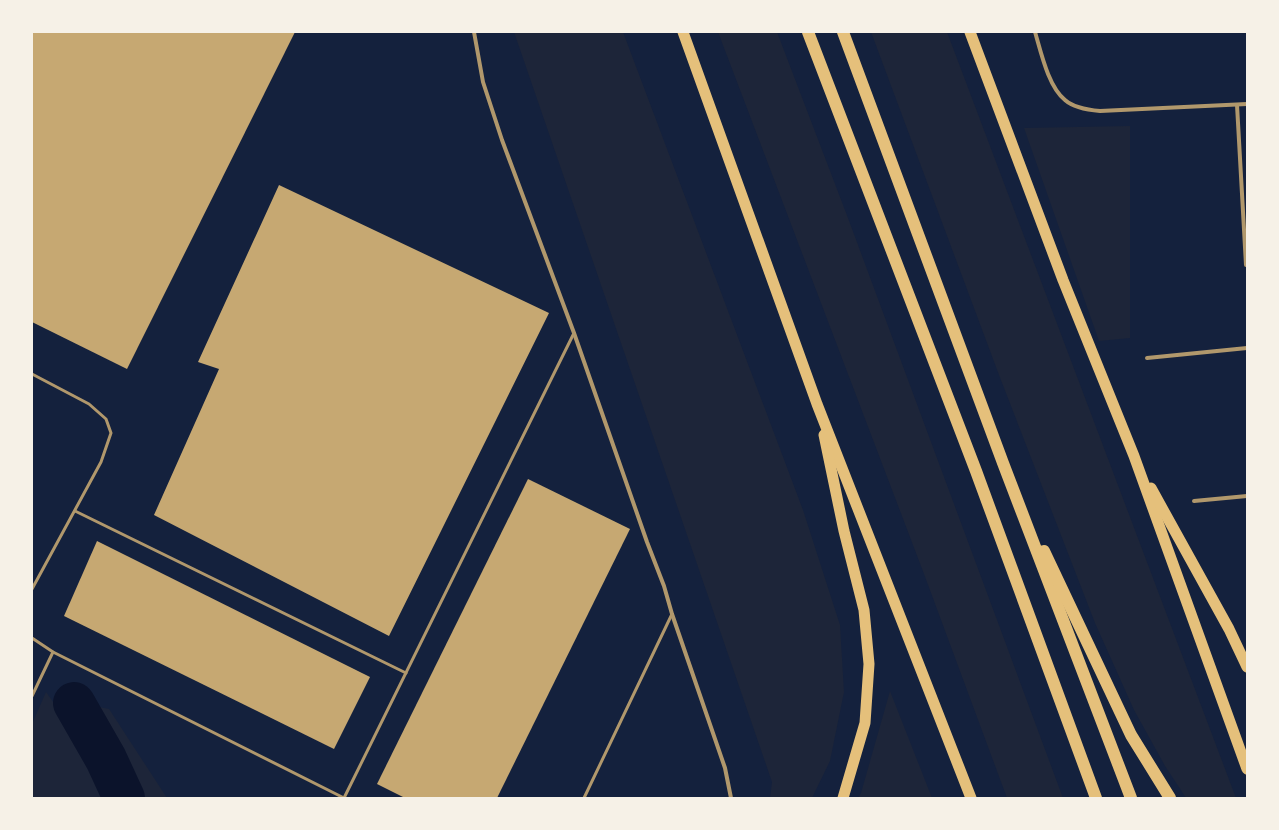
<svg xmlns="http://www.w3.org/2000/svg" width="1279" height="830" font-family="Raleway,sans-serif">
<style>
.green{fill:#1d2539}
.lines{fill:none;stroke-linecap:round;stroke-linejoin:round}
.river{stroke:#0b132b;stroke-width:42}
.building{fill:#c6a872}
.service{stroke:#b1986c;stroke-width:3}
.minor{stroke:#b1986c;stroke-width:4}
.trunk{stroke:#e5c07b;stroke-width:11}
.motorway{stroke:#e5c07b;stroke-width:12}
</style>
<rect width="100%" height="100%" fill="#14213d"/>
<!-- green -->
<g class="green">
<polygon points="514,32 623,32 803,510 840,625 844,692 830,761 812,798 770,798 772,782"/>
<polygon points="718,32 777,32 848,218 1063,798 1007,798 924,574"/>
<polygon points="871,32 947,32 1236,798 1186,798 1165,766 1134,710 1095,623 999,375"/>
<polygon points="1130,126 1130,338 1099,341 1024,128"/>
<polygon points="890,691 932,798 858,798 861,793"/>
<polygon points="46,692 99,767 113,798 32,798 32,724"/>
<polygon points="84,704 109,709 167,798 133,798 115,757"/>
</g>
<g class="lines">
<!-- river -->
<polyline class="river" points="74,703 106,759 124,798"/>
</g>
<!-- building -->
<g class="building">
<polygon points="32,32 295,32 127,369 32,322"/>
<polygon points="279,185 549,313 389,636 154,515 219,369 198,362"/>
<polygon points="528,479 630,529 497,798 405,798 377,784"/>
<polygon points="97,541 370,677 334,749 64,616"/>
</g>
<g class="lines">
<!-- service -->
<g class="service">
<polyline points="32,374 89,404 106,419 111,433 101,462 32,589"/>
<polyline points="75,511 406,673"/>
<polyline points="32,638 53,652 344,798"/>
<polyline points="32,696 53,652"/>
<polyline points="344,798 574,333"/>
<polyline points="584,798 672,614"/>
</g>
<!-- minor -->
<g class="minor">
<polyline points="474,32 483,82 502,140 574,333 647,542 664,586 672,614 725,768 731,798"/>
<path d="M1035,32C1041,52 1048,86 1065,100C1074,108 1088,110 1100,111L1247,104"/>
<polyline points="1237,105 1246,265"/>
<polyline points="1147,358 1247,348"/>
<polyline points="1194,501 1247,496"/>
</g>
<!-- trunk -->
<g class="trunk">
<polyline points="683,32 817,404 971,798"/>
<polyline points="970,32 1063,280 1134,456 1247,769"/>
<polyline points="824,435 844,531 864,610 869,664 865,723 843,798"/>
<polyline points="1151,488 1229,629 1247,667"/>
</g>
<!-- motorway -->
<g class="motorway">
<polyline points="808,32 976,471 1096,798"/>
<polyline points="843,32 1003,463 1131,798"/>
<polyline points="1044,551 1131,735 1170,798"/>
</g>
</g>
<!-- border -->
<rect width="1279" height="830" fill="none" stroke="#f6f1e7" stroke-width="66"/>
</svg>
